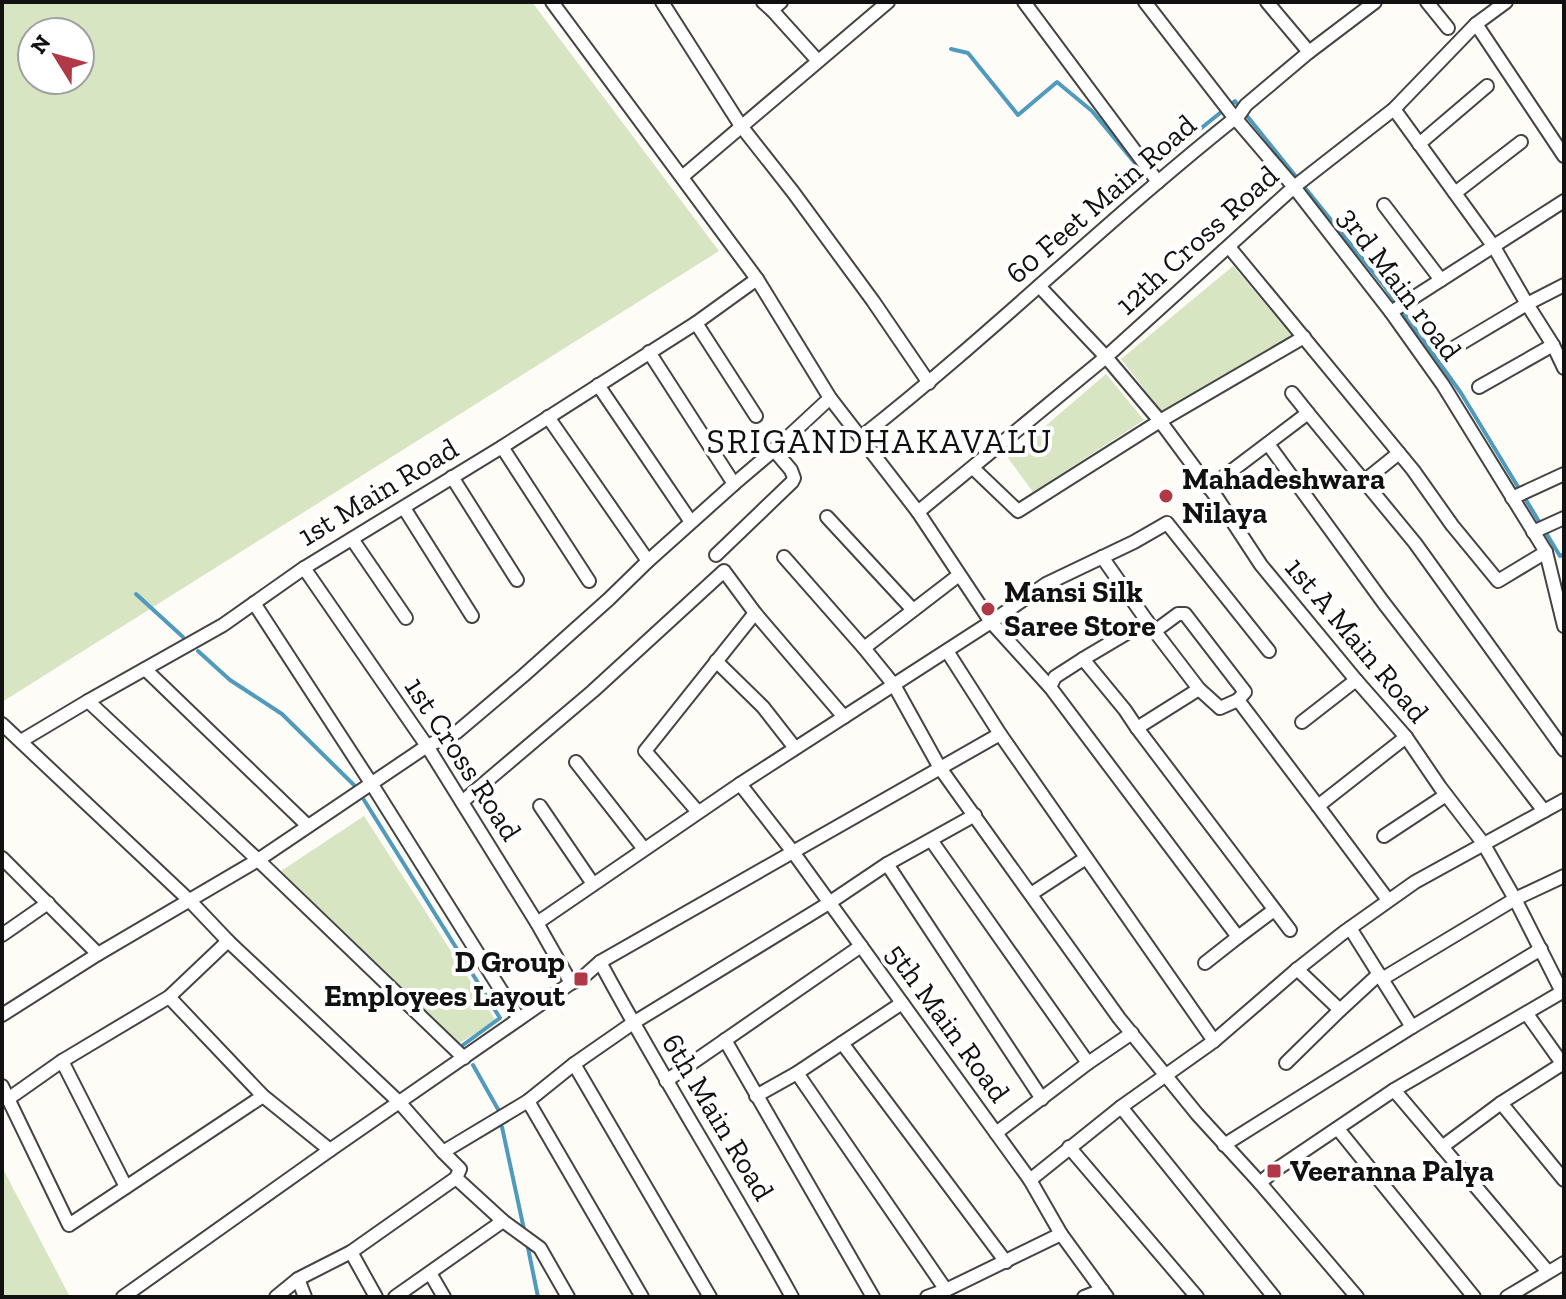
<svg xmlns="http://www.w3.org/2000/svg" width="1566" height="1299" font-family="'Zilla Slab',serif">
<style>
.green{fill:#d7e5c2;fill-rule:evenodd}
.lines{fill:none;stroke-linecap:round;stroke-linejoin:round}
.stream{stroke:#509abe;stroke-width:4}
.minor-casing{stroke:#444;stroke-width:16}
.minor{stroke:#fff;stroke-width:12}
.poi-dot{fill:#b13947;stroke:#fff;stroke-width:3}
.labels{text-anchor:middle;stroke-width:8;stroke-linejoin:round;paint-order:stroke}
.street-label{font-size:30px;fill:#111;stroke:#fff}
.poi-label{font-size:30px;font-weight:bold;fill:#111;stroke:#fff;text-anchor:start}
.quarter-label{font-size:34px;letter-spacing:2px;fill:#111;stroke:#fff}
</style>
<rect width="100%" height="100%" fill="#fefcf6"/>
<!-- green -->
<g class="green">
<path d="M2,2H532L719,251L2,702ZM80,32V80H32V32Z"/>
<polygon points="1233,266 1293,337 1163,413 1121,359"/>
<polygon points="1106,374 1144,420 1033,492 1008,458"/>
<polygon points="364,816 496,1021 458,1044 278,873"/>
<polygon points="2,1167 70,1297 2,1297"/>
</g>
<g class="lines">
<!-- stream -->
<g class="stream">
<polyline points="951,49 968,53 1018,115 1057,82 1092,111 1144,174 1235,101 1385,287 1461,393 1560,556 1564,554"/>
<polyline points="136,594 183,637"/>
<polyline points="198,651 230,680 282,714 357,788"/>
<polyline points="364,800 500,1018 463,1045"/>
<polyline points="473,1065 499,1111"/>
<polyline points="502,1127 525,1234"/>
<polyline points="527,1243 538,1297"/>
</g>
<defs>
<g id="minor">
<polyline points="552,2 757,279 830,398 918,512 991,622 1050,687 1055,677 1083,659 1125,710 1137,728 1290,930"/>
<polyline points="662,2 741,126 793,192 873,301 929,383"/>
<polyline points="763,2 772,10 781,2"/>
<polyline points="1024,2 1158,182"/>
<polyline points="1145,2 1230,112 1294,187 1391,312 1443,385 1546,552 1564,626"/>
<polyline points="1267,2 1309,52"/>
<polyline points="1427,2 1448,28"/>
<polyline points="772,10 818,61"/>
<polyline points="1476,24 1564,156"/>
<polyline points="1394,109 1494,247 1527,304 1450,350"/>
<polyline points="1419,144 1487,86"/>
<polyline points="682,177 888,2"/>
<polyline points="1455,193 1521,142"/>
<polyline points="1384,205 1441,280"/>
<polyline points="1229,247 1413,470 1452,525 1498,581 1546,552"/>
<polyline points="1564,285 1527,304 1553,345 1564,368"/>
<polyline points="1039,286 1106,357 1160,421 1217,498 1261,565 1356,680 1406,737 1440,787 1483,843 1515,899 1564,876"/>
<polyline points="1391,312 1564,201"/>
<polyline points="696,323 756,416"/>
<polyline points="649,352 734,484"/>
<polyline points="598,385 691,522"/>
<polyline points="1479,387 1553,345"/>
<polyline points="1292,393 1308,413"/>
<polyline points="548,417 648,561"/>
<path d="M861,437C991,335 1109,218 1239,115L1246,105L1309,52L1375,2"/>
<polyline points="502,447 589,581"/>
<polyline points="973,468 1018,511 1160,421 1304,337"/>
<polyline points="452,477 517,580"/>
<polyline points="1363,482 1399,453"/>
<polyline points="1209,488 1308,413 1415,543 1564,750"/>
<polyline points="1512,498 1564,474"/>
<polyline points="404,508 472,616"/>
<polyline points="918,512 1106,357 1294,187 1394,109 1476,24 1506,2"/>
<polyline points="827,517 913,610"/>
<polyline points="1533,532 1564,518"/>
<polyline points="352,539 406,618"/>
<polyline points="716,555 792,482 794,478 791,470 774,450"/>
<polyline points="784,557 864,648 894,685 940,768 1119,1018 1197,1114 1260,1183 1274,1171 1394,1090 1562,992 1515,899 1382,979"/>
<polyline points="1102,557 1147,621"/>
<polyline points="304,568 427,746 537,923 571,983"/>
<polyline points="254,603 371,783 519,1019"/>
<polyline points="1155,631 1178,614 1185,614 1245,692 1238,700 1318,806"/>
<polyline points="864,648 959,575"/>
<polyline points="947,651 1000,734 1214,1041"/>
<polyline points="1083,659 1147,621 1199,689 1137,728"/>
<polyline points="716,661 763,707 795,748"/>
<polyline points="145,669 308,826"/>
<polyline points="1050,687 1238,937 1274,910"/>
<polyline points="1199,689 1220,708 1238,700"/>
<polyline points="88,701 258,860 464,1058"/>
<polyline points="1302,722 1356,680"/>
<polyline points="2,724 190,901 228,941 400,1103 443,1152 460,1169 456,1178 351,1252 298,1279 276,1297"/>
<polyline points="21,741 88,701 223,625 304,568 502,447 696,323 757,279"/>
<polyline points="576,762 644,849"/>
<polyline points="740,784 793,852 1030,1180 1061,1234 1107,1297"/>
<polyline points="462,802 593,691 724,571 755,613 844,717"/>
<polyline points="540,806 593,884"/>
<polyline points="1544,811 1564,800"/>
<polyline points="698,812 645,751 755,613"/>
<polyline points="1384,836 1446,795"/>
<polyline points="931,840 1088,1063"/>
<polyline points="2,858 98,954"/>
<polyline points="887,864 1042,1099"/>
<polyline points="1031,894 1086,858"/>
<polyline points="1388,900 1318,806 1406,737"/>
<polyline points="537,923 740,784 991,622 1046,584 1134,542 1167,523 1269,651"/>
<polyline points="1350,928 1412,1027 1541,949"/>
<polyline points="2,935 48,903"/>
<path d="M600,962C661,1076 730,1184 792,1297"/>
<polyline points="1205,963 1238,937"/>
<polyline points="1297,969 1340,1010 1379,974"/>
<polyline points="169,997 263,1096 330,1150"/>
<polyline points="1527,1014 1564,1066"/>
<polyline points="2,1015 98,954 258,860 427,746 457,732 523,676 609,599 648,561 734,484 774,450 830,398"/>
<polyline points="725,1040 873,1297"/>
<polyline points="842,1043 1006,1262"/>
<polyline points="62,1061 126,1187"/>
<polyline points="1286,1063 1340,1010"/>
<polyline points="574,1064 710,1297"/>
<polyline points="797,1073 946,1290"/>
<polyline points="666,1081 861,946"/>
<polyline points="2,1086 69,1225 263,1096"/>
<polyline points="1394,1090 1548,1272"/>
<polyline points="756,1096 797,1073 902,1003"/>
<polyline points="8,1099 62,1061 169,997 228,941"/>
<polyline points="528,1101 642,1297"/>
<polyline points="1501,1103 1564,1180"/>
<polyline points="1121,1107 1274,1297"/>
<polyline points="1338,1129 1474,1297"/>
<polyline points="996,1133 1088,1063 1132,1033"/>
<polyline points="1224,1145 1412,1027"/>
<polyline points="1069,1147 1197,1297"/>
<polyline points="1442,1147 1501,1103 1562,1064"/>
<polyline points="443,1152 528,1101 574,1064 633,1023 829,903 887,864 975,815"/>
<polyline points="456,1178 503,1221 540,1248 568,1297"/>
<polyline points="1030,1180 1121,1107 1214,1041 1295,971 1343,933 1415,882 1544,811 1383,602 1268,444"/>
<polyline points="1260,1183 1357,1297"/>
<polyline points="351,1252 376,1297"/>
<polyline points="430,1273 444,1297"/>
<polyline points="298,1279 305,1297"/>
<polyline points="123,1297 330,1150 571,983 581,979 600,962 1000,734"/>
<polyline points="395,1297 503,1221"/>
<polyline points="927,1297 946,1290 1061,1234"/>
<polyline points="1084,1297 1102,1290"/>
<polyline points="1507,1297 1564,1263"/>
</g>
</defs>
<!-- minor casing -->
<use href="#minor" class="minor-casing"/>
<!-- minor -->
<use href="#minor" class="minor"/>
</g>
<!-- markers -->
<g class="poi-dot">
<circle cx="1166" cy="496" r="8"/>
<circle cx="988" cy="609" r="8"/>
<rect x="573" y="971" width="16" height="16" rx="4"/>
<rect x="1266" y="1163" width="16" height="16" rx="4"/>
</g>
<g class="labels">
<!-- street labels -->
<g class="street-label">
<text transform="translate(1101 199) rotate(-41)" y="10">60 Feet Main Road</text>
<text transform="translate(1197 240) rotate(-42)" y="10">12th Cross Road</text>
<text transform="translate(1400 284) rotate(53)" y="10">3rd Main road</text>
<text transform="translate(378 492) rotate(-31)" y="10">1st Main Road</text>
<text transform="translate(1357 640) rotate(50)" y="10">1st A Main Road</text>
<text transform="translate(463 759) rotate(57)" y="10">1st Cross Road</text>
<text transform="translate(948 1023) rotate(54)" y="10">5th Main Road</text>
<text transform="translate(718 1117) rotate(59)" y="10">6th Main Road</text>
</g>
<!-- poi labels -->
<g class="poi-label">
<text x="1182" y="489">Mahadeshwara<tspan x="1182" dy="34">Nilaya</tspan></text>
<text x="1004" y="602">Mansi Silk<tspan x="1004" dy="34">Saree Store</tspan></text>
<text x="565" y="972" text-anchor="end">D Group<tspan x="565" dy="34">Employees Layout</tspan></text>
<text x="1290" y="1181">Veeranna Palya</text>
</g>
<!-- quarter labels -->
<g class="quarter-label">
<text x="880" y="453">SRIGANDHAKAVALU</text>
</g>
</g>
<!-- border -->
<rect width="1566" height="1299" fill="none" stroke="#111111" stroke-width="8"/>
<!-- north arrow -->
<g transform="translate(56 56) rotate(307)"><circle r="38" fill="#ffffff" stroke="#a0a0a0" stroke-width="2"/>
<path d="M0-6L14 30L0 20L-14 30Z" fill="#b13947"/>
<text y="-12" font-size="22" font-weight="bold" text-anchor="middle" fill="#111111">N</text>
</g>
</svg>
